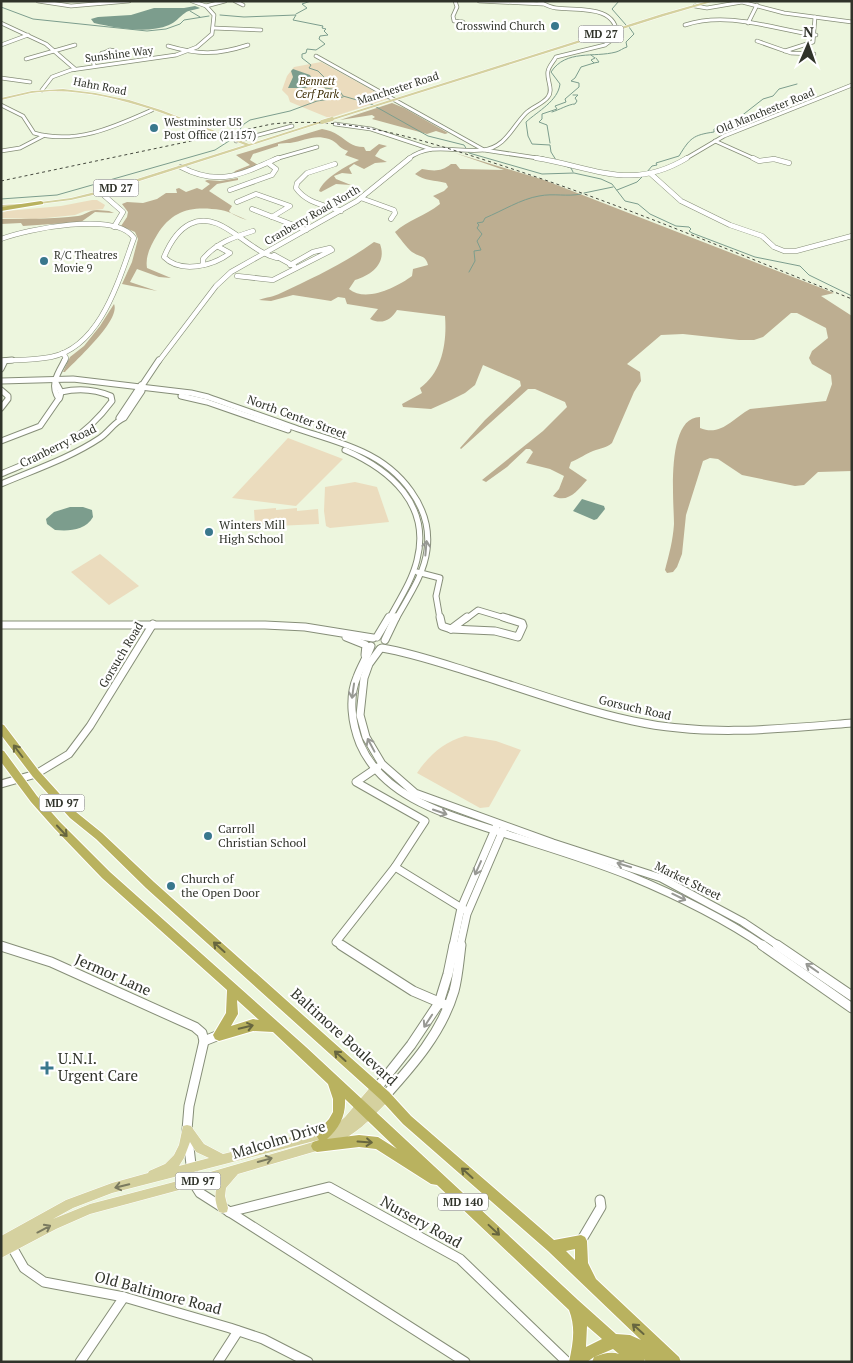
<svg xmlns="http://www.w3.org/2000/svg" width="853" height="1363" font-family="'PT Serif',serif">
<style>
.green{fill:#ebdcbe}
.forest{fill:#bdae91}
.water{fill:#7c9d8d}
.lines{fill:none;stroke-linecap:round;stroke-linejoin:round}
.stream{stroke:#7c9d8d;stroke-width:1}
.minor-far4-casing{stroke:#868e78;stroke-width:4.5}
.minor-far3-casing{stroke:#868e78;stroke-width:5.5}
.minor-far2-casing{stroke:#868e78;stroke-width:7}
.minor-far1-casing{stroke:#868e78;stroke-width:9}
.minor-casing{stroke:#868e78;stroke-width:11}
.major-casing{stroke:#fff;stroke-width:1}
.highway-casing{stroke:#fff;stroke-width:2}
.minor-far4{stroke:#fff;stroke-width:3}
.minor-far3{stroke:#fff;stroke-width:4.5}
.minor-far2{stroke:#fff;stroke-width:5}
.minor-far1{stroke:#fff;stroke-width:7}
.minor{stroke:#fff;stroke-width:9}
.major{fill:#d5d19f;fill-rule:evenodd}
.highway{fill:#b9b25f;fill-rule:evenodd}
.rail{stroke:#45493e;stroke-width:1;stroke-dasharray:3 3;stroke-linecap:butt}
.major-bridge-casing{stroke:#fff;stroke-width:5;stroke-linecap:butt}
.major-bridge{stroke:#d5d19f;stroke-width:4}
.oneway{stroke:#989994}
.oneway2{stroke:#67663f}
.oneway3{stroke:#7a7a5f}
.poi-dot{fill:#39778d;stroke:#fff;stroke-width:2}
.labels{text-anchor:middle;stroke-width:4.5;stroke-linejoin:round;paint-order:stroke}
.far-poi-label{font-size:11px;fill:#30332a;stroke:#fff;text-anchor:start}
.shield{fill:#fff;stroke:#6e706a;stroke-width:1}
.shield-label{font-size:11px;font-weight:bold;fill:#30332a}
.far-street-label{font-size:11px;fill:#30332a;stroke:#fff}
.far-park-label{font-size:11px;font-style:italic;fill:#3d2c04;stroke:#fff}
.street-label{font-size:12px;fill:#30332a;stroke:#fff}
.poi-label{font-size:12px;fill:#30332a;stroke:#fff;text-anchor:start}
.near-street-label{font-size:15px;fill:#30332a;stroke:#fff}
.near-poi-label{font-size:15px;fill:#30332a;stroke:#fff;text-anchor:start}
</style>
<rect width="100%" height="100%" fill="#edf6de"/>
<!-- green -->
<g class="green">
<polygon points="321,62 388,99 329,118 290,102 288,96 282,90 287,76 294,67"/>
<polygon points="92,200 97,200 105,205 103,209 85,211 75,215 36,219 1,218 1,213 7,211 61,206"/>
<polygon points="288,438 343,459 296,506 232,498"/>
<polygon points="355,482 377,487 389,522 330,528 326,526 324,511 325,487"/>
<polygon points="276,508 276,510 297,508 297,511 318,509 319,524 277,526 276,523 255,525 254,510"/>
<polygon points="100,554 139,586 109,605 71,572"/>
<path d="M465,736L496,741L521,750L489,807L480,808L417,773C429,755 444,742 465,736Z"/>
</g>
<!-- forest -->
<g class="forest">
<polygon points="392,103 404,108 448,133 445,134 436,131 427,134 372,119 375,117 372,115 340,120"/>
<path d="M322,129C328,130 334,132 338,135C348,141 351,147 364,147L366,151H370L379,144L387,146L380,149L375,156L387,162L375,163L364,169L354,164L349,168L352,174L342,173L334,176L336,179L351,185L336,184L321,192L319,191C324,178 346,166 359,160L345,155L348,151C338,148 338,142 329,139C313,134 305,141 290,143C286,143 282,143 278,144V146L253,154L250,160L258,165L233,174L235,171L250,165L236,155Z"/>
<path d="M455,153L544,180L834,293L821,296L852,316V471L818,472L804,485L795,486L742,475L718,459L710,458L703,461L686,515L682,554L677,567L673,572L667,573L665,570C669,555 673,540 674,524C674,503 665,417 700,417V428C721,437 733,418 750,409L826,401L832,384L831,375L812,364L809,358L812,351L828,338L826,328L797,313H791L763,337L754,340H739L683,334L661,335L627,364L640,372L641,381L634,392L612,443C606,448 601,448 593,451C585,454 581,458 571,462L569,468L587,480C578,490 568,504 553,496L559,489L564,476L550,469L526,463L533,452L530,449H526L507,467L486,482L482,480L543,431L567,407L565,402L535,389H528L461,449L460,448L485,420L521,386L520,381L483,365L475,385L465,393L451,400L431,409L403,407L402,404L422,393L420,388C443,372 447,341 445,316L397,310C391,320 382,325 370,319L378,309L347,304L345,298L338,297L331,301L293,295L271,301L259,300C266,297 274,297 281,293C313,278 345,263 374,242L380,244C387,263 372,275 355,280L349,289C366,303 397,287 412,276L413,269L428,265C426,255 419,257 412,252C408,249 398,236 395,232C408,220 425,216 440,204L439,200L433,196L444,191L448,187L446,183C434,180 425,181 415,174L422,169C434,171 441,172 451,164H456L460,169L504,170Z"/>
<path d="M238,178V180L217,184L209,191L232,206L229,211L231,213L247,220C238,218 230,211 221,210C193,206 173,209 157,235C151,245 145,256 147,268L171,278L159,277L137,269L130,282L157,291L122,284L132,262L138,239L135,232L121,226L127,217L128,212L122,204L127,202L143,203L157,199L166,193H177L176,189L179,188L186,192L197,188L202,190L210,184L205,181L207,180L220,181Z"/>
<path d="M97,210L109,211L114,213L95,212L81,222L23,226L21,223L1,224V219C27,219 53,219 78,216C85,215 89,210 97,210Z"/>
<path d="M114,304C121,320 76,360 65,372H63L70,357L84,346L100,326Z"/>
</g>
<!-- water -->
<g class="water">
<path d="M195,6L200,8C195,10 188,10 185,13C179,17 176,22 169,25C148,34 116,28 94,23L91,19L98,17L131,15L154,8H184Z"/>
<polygon points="293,69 310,75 315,85 305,88 288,88 293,77 291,71"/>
<polygon points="582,499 604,506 605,509 597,519 594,520 573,511"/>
<path d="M70,507H83L92,510L93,517C85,531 69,531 55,530L47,524L46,519L54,512Z"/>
</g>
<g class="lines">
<!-- stream -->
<g class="stream">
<polyline points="619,1 612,9 626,25"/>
<polyline points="1,7 33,19 147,31 166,29 180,24 184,20 209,16"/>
<polyline points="190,11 200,17"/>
<polyline points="296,14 307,8 302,4 311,1"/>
<polyline points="220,15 244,17 296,15 293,20 323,26 322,28 326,29 324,31 328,35 320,36 319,39 325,44 316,50 307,49 306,53 302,54 302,58 311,65 309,68 318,71 327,80 324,83 325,88 339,90 343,96 371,104 428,136 464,145 469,153 542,174 574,173 601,179 612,184 625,201 638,204 650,214 676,226 689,227 691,229 689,231 692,233 755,257 800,266 809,275 852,296"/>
<polyline points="594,63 599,62 596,58"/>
<path d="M552,112C559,110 569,104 575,104L577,101L575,98L578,95H573"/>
<polyline points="235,136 244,124 250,120 290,111 317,101 343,97"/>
<polyline points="550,143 547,125 539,122 542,119 542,114 557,109 555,106 566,102 565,99 579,87 579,83 571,81 575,78 581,67 594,63 591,60 595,58 591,55"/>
<path d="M556,160L551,152L550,145L532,144L528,136L526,122C538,111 558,101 560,84L551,72C566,49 594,58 616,52C620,51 623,48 627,47L626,42L634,34L629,27"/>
<polyline points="565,166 571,168 573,172"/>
<path d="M647,172L652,166L657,165L656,163L679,156C690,138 693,135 714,132V129L740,117L763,99L773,96L779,89L797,84"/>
<polyline points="617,190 637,182 643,176"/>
<polyline points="584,193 613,187"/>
<polyline points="1,199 57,195 215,150 229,141"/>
<path d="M469,272L475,261L474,251L481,250L477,241L482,234L477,228L479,225L477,223L483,222L485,218C502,211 521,199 539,196C554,193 567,197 581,194"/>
</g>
<defs>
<g id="minor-far4">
<polyline points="38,1 71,6 129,1"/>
<polyline points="235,1 243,5"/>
<polyline points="455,1 457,7 453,16 454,21 463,22"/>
<polyline points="479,1 543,4"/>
<polyline points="206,6 225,1"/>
<polyline points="695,6 707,8 742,2 784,13 852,22"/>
<polyline points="1,23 46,44 75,69"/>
<polyline points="748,23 757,5"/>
<path d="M685,25C728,11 773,29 816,35"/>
<polyline points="213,28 261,30"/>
<polyline points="757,41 791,53 814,54"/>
<polyline points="1,45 28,35"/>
<path d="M168,46C199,55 217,55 248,45"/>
<polygon points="110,50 116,51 104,53"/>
<polyline points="785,51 813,42 815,17"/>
<polyline points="102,53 104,53"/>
<polyline points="316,56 484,150 544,159"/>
<polyline points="26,59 75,45"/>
<polyline points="94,65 93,58 104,53"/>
<polyline points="1,78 30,82"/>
<polyline points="42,90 52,77 71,70 176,55 197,47 212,34 214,15 206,6 192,1"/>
<path d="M1,105L23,116L34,133C76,145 114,127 152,110"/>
<polyline points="335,124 371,129 431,149"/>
<polyline points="236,141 292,126"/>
<polyline points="715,141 755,159"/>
<polyline points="1,151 20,148 43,136"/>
<polyline points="275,159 317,147"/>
<path d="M408,159C431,141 457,153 483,150C506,147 512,127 526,113C532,107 543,104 548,97C554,90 546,79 548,71C549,66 554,61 556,57L605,45L617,36C617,4 577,11 556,8C549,7 544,4 538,1"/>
<polyline points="685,159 724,136 852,85"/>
<polyline points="772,159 775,159"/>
</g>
<g id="minor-far3">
<path d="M536,158C594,167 631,192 687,158"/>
<polyline points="753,158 759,161 774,159 789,163"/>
<path d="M335,164L307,173L297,183L296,188C306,203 325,205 341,211"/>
<path d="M181,167C219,187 242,174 278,158"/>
<polyline points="651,174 681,201 730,225 762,236 774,247 784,251 796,251 852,236"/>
<polyline points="230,190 272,175 276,169 268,163"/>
<polyline points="100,192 123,212 114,227"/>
<polyline points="361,198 394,210 395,213 391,219"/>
<polyline points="237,202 256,194 290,206 272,217"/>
<polyline points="252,209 306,230"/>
<path d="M1,239C27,229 116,211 134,238C119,279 101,347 51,357C35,360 17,360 1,361"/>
<path d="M217,246L230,253C213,266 181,274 164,257C169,245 178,230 190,224C221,209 246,251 277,258"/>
<polyline points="274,255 294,266"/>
<path d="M203,265V259C216,243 234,237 253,231"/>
<polyline points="237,276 273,280 332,250 330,248 313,252 290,265"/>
<polyline points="63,353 66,358 64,361"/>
<polyline points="159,361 216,286 231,272 357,201 410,158"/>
</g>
<g id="minor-far2">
<polyline points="1,361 12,360"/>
<polyline points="1,369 5,361"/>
<path d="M1,381L73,379L191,393L208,397C238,408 268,418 298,429C319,436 342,442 363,452C400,469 433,507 427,550C424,575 408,597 396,619"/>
<polyline points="1,390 8,396 8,399 1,408"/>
<polyline points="181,396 207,402 288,430"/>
<path d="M59,399C49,385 58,373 65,360"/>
<polyline points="119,418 141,385"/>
<polyline points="1,441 40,426 60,397 61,392 55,381"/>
<path d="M345,450C391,470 431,505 417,560C412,581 399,600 389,619"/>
<path d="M1,474C48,454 80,444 112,401L111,396C95,389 78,388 61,392"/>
<path d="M1,484C34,470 70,458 100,438C109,432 114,422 124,418L142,391L143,384L159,360"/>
<polyline points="417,572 440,578 436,596 440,619"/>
<polyline points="466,619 478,610 508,619"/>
</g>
<g id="minor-far1">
<polyline points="440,617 442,626 451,629"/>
<polyline points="1,625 265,625 305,627 373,638"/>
<polyline points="451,629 495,631 518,637 523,626 522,623 503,617"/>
<polyline points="451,629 467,617"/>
<polyline points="346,637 366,645 365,655"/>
<polyline points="377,637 389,617"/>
<polyline points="385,640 396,617"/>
<path d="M371,646C367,657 361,666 357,677C348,698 352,724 360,744C384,799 449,815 500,832C543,846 588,859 630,876C676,895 723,918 764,946"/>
<path d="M382,648C412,653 441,663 470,672C524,689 578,709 633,721C705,737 779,729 852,723"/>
<polyline points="380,649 369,664 364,678 360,715 366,737 382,764 415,793 553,843 661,878 743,922 779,946"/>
<polyline points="378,767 356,782 425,821 395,867 465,910"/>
<polyline points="1,784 36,774 69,754 90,726 153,624"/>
<polyline points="343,946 336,942 395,867"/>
<polyline points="453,946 461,908 496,827"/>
<polyline points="460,946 467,914 503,830"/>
</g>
<g id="minor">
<polyline points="341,945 413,991 448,1006"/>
<polyline points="762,945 852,1008"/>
<polyline points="777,945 852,996"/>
<polyline points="1,946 51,962 195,1027 202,1033 204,1041 189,1106 187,1130 193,1182 200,1193 465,1362"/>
<polyline points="204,1041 219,1035"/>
<polyline points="377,1088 411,1045 439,1003 448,974 454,945"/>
<path d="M385,1096C413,1065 442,1032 454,991C458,976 459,960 461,945"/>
<polyline points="229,1212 329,1187 460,1259 567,1362"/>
<polyline points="581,1241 601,1207 600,1200"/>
<polyline points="12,1247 24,1268 44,1282 124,1297 230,1328 263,1339 308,1362"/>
<polyline points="80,1362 124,1297"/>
<polyline points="218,1362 238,1331"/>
</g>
<g id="major">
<polygon points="708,1 715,1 664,16 333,120 330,119 662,14"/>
<path d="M63,89L95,93L129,100L161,110L249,144L321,121L324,122L102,193L71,200L31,205V203H33L71,198L99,191L245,145C181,120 101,83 31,93C21,95 11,98 1,100V98L32,91Z"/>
<polygon points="21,204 21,206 19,206 1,207 1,205"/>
<path d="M377,1083L381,1084L382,1088L381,1092L362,1114L381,1092L385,1091L389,1092L390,1096L389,1100C371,1119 355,1136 330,1146L326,1145L325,1141L326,1138L112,1193L73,1208L53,1219L90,1204L193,1177L320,1140L324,1141L325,1145L324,1149L320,1150L238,1174L226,1188L225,1196L228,1208L227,1212L223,1213L219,1212C214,1200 214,1191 220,1179L90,1214L56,1229L1,1258V1236L66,1200L112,1183L148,1173L149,1171L165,1164L174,1155L179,1145L183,1126L187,1125L191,1126L204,1144L223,1154L335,1126L345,1117L373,1084ZM190,1142L196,1152L209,1158L179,1166L184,1158Z"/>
</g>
<g id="highway">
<polygon points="41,201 43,202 43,204 1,211 1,207"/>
<path d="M1,724L4,725L39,771L76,812L102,833L154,882L389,1092L411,1116L554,1240L581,1235L585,1237L587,1241L588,1263L596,1279L679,1357L681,1362H646L644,1359L645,1362H592L594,1357C602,1354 611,1351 619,1354L613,1349L594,1357L587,1362H569C573,1343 576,1328 569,1310L437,1185L431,1184L376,1149L359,1147L317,1152L313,1150L311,1146L313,1142L319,1140L316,1135L318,1131L329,1119L333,1112V1099L328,1084L273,1032L253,1031L219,1041L215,1039L213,1035L226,1013L227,990L102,878L54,828L31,802L1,762V750L4,751L37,796L60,822L110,872L306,1047L578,1300L616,1334L630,1335L641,1340L548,1251L403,1124L381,1100L146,888L96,839L70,818L33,777L1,735ZM237,1000L259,1020L253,1019L231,1026L238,1014ZM345,1099L397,1149L378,1137L359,1135L327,1139C339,1128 346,1116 345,1099ZM575,1249V1260L566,1251ZM587,1326L602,1339L586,1347Z"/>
</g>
</defs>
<!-- minor-far4 casing -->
<use href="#minor-far4" class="minor-far4-casing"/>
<!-- minor-far3 casing -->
<use href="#minor-far3" class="minor-far3-casing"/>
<!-- minor-far2 casing -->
<use href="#minor-far2" class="minor-far2-casing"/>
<!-- minor-far1 casing -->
<use href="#minor-far1" class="minor-far1-casing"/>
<!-- minor casing -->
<use href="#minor" class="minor-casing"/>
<!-- major casing -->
<use href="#major" class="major-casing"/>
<!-- highway casing -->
<use href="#highway" class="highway-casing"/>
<!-- minor-far4 -->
<use href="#minor-far4" class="minor-far4"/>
<!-- minor-far3 -->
<use href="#minor-far3" class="minor-far3"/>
<!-- minor-far2 -->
<use href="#minor-far2" class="minor-far2"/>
<!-- minor-far1 -->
<use href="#minor-far1" class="minor-far1"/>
<!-- minor -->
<use href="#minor" class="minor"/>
<!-- major -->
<use href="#major" class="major"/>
<!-- highway -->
<use href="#highway" class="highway"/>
<!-- rail -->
<path class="rail" d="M1,181L272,124C352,116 419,139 494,163C616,202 733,252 852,299"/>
<defs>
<polyline id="major-bridge" points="322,122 332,119"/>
</defs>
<!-- major-bridge casing -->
<use href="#major-bridge" class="major-bridge-casing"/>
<!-- major-bridge -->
<use href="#major-bridge" class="major-bridge"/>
</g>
<!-- one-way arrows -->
<defs><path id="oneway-shaft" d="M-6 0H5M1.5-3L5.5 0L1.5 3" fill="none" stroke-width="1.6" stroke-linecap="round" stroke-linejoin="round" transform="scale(1.25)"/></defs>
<g class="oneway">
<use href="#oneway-shaft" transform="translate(426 548) rotate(-85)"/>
<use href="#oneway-shaft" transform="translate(353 691) rotate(98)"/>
<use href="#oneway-shaft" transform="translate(371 745) rotate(-118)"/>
<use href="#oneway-shaft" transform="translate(440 812) rotate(19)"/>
<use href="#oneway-shaft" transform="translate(624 865) rotate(-163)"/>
<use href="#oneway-shaft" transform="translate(478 868) rotate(114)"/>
<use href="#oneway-shaft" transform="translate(679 897) rotate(26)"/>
<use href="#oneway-shaft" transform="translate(812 968) rotate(-145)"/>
<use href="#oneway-shaft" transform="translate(428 1021) rotate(123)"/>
</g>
<g class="oneway2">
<use href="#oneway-shaft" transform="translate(18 751) rotate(-127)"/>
<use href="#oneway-shaft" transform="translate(62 831) rotate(47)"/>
<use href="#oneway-shaft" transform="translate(219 947) rotate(-138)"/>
<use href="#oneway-shaft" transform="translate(246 1027) rotate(-13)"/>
<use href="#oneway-shaft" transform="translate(340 1056) rotate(-138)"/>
<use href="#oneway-shaft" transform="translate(365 1142) rotate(4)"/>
<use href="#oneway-shaft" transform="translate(467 1173) rotate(-138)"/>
<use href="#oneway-shaft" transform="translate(494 1230) rotate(43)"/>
<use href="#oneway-shaft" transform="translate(638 1329) rotate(-138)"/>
</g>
<g class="oneway3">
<use href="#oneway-shaft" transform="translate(265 1160) rotate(-15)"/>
<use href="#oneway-shaft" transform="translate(122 1186) rotate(166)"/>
<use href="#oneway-shaft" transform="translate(44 1229) rotate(-28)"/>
</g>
<!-- markers -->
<g class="poi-dot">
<circle cx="555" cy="26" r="5"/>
<circle cx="154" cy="128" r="5"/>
<circle cx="44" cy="261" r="5"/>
<circle cx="209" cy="532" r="5"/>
<circle cx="208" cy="836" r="5"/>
<circle cx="171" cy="886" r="5"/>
<path d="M44.5 1060.5h5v5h5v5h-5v5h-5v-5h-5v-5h5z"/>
</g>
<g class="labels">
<!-- far-poi labels -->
<g class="far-poi-label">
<text x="545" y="30" text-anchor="end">Crosswind Church</text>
<text x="164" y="126">Westminster US<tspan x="164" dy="13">Post Office (21157)</tspan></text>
<text x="54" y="259">R/C Theatres<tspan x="54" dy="13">Movie 9</tspan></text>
</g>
<!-- shield labels -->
<g class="shield">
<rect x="578.5" y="25.5" width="45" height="17" rx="4"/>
<rect x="93.5" y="179.5" width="45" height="17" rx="4"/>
<rect x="39.5" y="794.5" width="45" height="17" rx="4"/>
<rect x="175.5" y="1172.5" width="45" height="17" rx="4"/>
<rect x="438" y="1193.5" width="50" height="17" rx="4"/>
</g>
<g class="shield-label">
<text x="601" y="38">MD 27</text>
<text x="116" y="192">MD 27</text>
<text x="62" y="807">MD 97</text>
<text x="198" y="1185">MD 97</text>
<text x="463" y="1206">MD 140</text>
</g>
<!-- far-street labels -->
<g class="far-street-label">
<text transform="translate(119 54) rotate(-7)" y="4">Sunshine Way</text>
<text transform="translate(100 86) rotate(11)" y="4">Hahn Road</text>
<text transform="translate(398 88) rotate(-18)" y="4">Manchester Road</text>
<text transform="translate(765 111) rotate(-22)" y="4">Old Manchester Road</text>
<text transform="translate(312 215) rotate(-30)" y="4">Cranberry Road North</text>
</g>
<!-- far-park labels -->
<g class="far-park-label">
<text x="317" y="85">Bennett<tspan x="317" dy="13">Cerf Park</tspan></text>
</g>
<!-- street labels -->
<g class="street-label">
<text transform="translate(297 417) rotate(20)" y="4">North Center Street</text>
<text transform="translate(58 446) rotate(-26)" y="4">Cranberry Road</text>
<text transform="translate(121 655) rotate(-59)" y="4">Gorsuch Road</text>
<text transform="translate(635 708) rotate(13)" y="4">Gorsuch Road</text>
<text transform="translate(688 881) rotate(26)" y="4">Market Street</text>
</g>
<!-- poi labels -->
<g class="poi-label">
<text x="219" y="529">Winters Mill<tspan x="219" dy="14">High School</tspan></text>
<text x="218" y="833">Carroll<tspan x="218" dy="14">Christian School</tspan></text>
<text x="181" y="883">Church of<tspan x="181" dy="14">the Open Door</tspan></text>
</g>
<!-- near-street labels -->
<g class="near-street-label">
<text transform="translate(113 975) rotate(24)" y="5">Jermor Lane</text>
<text transform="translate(344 1037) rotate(42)" y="5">Baltimore Boulevard</text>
<text transform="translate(279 1140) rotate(-17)" y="5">Malcolm Drive</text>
<text transform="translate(421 1222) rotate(29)" y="5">Nursery Road</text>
<text transform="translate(158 1293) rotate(15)" y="5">Old Baltimore Road</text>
</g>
<!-- near-poi labels -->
<g class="near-poi-label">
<text x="58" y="1064">U.N.I.<tspan x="58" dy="17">Urgent Care</tspan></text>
</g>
</g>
<!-- border -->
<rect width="853" height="1363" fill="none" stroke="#30332a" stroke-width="5"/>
<!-- north arrow -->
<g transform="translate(808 45) rotate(2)" stroke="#ffffff" stroke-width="4" paint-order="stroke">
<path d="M0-4L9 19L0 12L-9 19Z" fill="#30332a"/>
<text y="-8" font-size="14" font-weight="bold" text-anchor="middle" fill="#30332a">N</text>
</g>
</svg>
